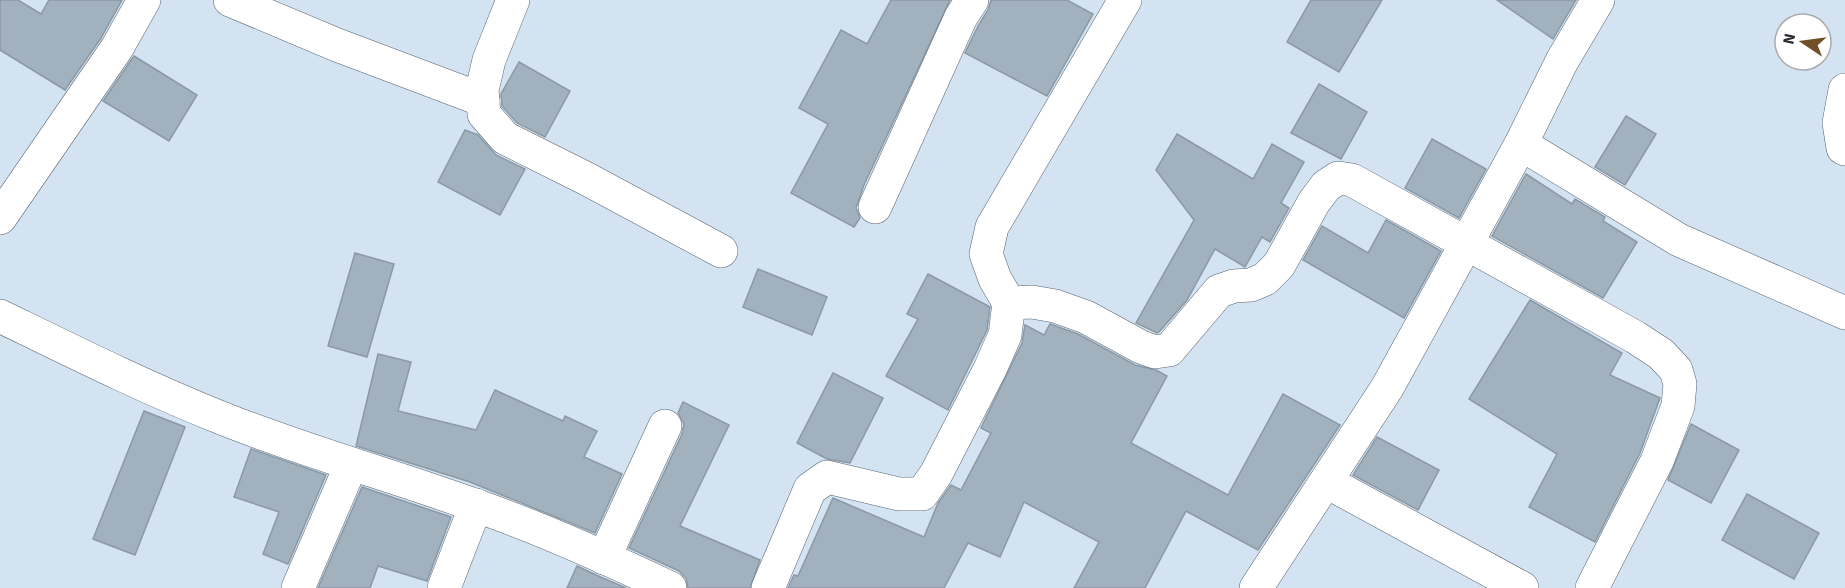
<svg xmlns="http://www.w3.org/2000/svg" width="1845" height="588" font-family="'Source Sans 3',sans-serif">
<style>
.building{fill:#a2b1be;stroke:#8a99a5;stroke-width:1.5}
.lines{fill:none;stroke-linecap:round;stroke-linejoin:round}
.minor-casing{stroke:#566470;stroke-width:34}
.minor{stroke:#fff;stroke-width:33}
</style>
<rect width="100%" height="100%" fill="#d3e3f1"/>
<!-- building -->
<g class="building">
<polygon points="0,0 18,0 41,14 49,0 122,0 101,38 65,90 0,50"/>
<polygon points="891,0 950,0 864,185 856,208 860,218 854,227 791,193 828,124 799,108 841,30 867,44"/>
<polygon points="991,0 1067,0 1093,14 1047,96 965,53 978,26 988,10"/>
<polygon points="1311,0 1382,0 1339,72 1287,42"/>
<polygon points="1497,0 1576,0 1553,39"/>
<polygon points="134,56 197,95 169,141 103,101"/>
<polygon points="519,62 570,91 545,137 517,123 502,106 501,94"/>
<polygon points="1319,84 1367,112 1341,159 1291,133"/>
<polygon points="1626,116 1656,134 1625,185 1595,167"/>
<polygon points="465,130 478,135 496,155 525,169 500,215 438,182"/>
<polygon points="1177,134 1253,179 1272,144 1304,162 1281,203 1289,208 1270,242 1262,237 1245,267 1215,249 1187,300 1159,332 1157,333 1136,323 1194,220 1156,170"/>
<polygon points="1432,139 1486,169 1459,218 1405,188"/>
<polygon points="1526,174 1572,204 1575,199 1605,217 1603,221 1637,242 1603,298 1492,236"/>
<polygon points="1386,220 1441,251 1404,318 1303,260 1322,226 1368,253"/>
<polygon points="355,253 394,264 367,357 328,346"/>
<polygon points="758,269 827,297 812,335 743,307"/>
<polygon points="928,274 990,307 987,330 948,410 886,376 918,319 907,314"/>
<polygon points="1530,300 1622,353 1610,375 1660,398 1640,453 1595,542 1529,507 1557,454 1469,399"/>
<polygon points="1050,324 1078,334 1135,365 1156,370 1167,376 1131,443 1228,495 1283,394 1340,425 1258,550 1186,511 1145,588 1074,588 1099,542 1024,502 1000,557 968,543 944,588 788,588 794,575 798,576 833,498 924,537 938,503 951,485 961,490 991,433 981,428 1022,343 1025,325 1044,335"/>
<polygon points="378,354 411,362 398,411 476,430 495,390 563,421 565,416 597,431 584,457 622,474 595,533 470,482 356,446"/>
<polygon points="833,373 883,398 850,463 827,459 797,443"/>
<polygon points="683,402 729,425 680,526 760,560 750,588 688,588 686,578 679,571 629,548 682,434 684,424 678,413"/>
<polygon points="144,411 185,427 135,555 93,539"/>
<polygon points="1691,424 1739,450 1711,503 1668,480"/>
<polygon points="1377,437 1439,470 1418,510 1353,475"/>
<polygon points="251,449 326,475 288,564 263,554 279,512 234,497"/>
<polygon points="362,487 451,517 427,581 378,566 370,588 318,588"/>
<polygon points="1747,494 1819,533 1794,579 1722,540"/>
<polygon points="577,566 596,575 626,588 567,588"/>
</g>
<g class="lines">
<defs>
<g id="minor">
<polyline points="230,0 337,45 483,100"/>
<polyline points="513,0 489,60 482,90 484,114 505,138 587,179 721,251"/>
<polyline points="1845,90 1839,123 1843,148 1845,149"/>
<polyline points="1521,144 1679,240 1845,313"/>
<polyline points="875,207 961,17 972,0"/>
<polyline points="0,218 117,48 144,0"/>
<polyline points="1009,303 1032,302 1055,306 1086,317 1141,347 1155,352 1169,350 1219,291 1234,286 1251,285 1265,279 1279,265 1314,202 1326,186 1338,178 1352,180 1635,337 1661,354 1676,370 1680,384 1678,406 1657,461 1592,588"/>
<path d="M0,316C72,351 144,387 219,417C303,451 392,475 477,506C543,529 607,558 670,588"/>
<polyline points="1327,482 1522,588"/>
<polyline points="604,558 665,426"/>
<polyline points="298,588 351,465"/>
<polyline points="444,588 476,505"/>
<polyline points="768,588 810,489 827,477 899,494 922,494 936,474 990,369 1005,335 1009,303 995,279 986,254 992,227 1125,0"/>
<polyline points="1256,588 1387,388 1521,144 1562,61 1598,0"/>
</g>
</defs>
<!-- minor casing -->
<use href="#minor" class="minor-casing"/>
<!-- minor -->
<use href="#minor" class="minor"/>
</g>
<!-- north arrow -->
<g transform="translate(1803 42) rotate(283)"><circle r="28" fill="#ffffff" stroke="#a9abad" stroke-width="1.5"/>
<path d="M0-4.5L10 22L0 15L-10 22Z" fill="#715027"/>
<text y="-9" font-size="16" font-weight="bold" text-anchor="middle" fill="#272d33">N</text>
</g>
</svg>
